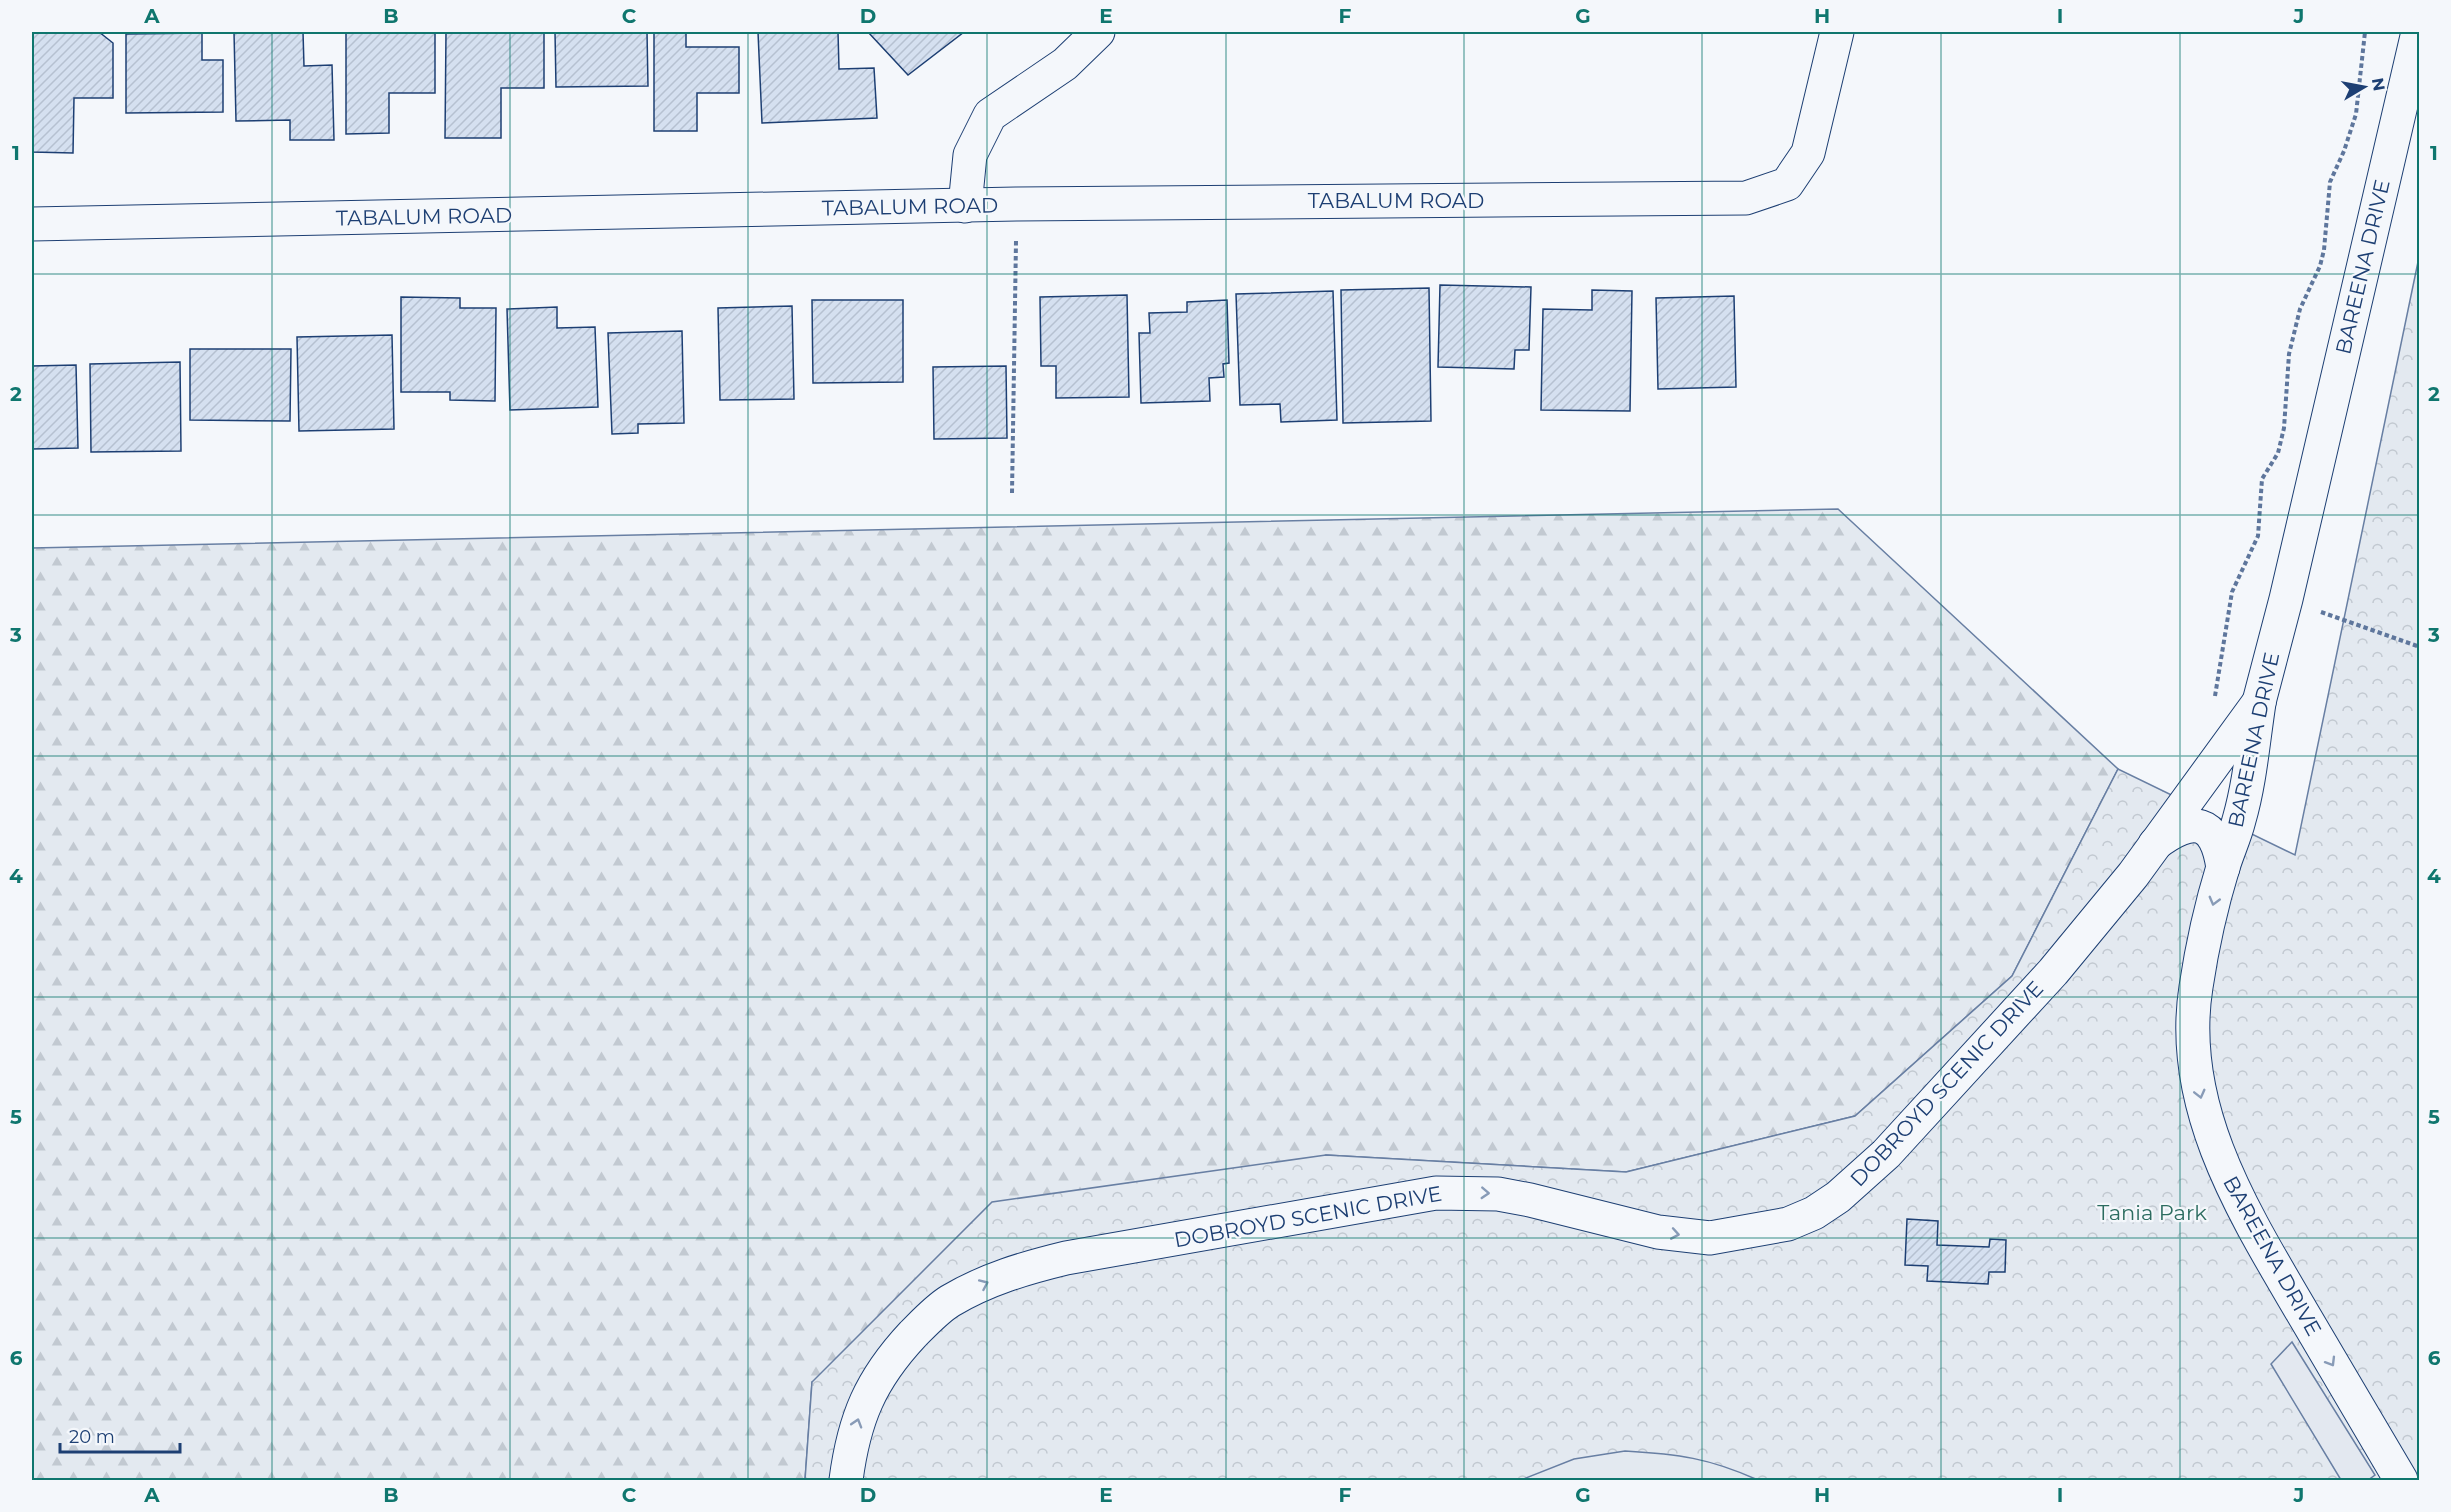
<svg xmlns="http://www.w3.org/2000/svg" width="2451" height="1512" font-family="Montserrat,sans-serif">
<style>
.forest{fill:url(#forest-firs);stroke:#687fa3;stroke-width:1.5}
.park{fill:url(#park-crowns);stroke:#687fa3;stroke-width:1.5}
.pitch{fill:#e3e9f0;stroke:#687fa3;stroke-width:1.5}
.parking{fill:#e3e8f0;stroke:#687fa3;stroke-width:1.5}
.building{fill:url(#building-hatch);stroke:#1d3f73;stroke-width:1.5}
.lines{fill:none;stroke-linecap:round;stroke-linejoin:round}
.minor-casing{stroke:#1d3f73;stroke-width:35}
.tertiary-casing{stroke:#1d3f73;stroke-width:35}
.path{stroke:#5e769c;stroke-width:4;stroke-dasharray:4.5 3;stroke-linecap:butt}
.minor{stroke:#f4f7fb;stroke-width:33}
.tertiary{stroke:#f4f7fb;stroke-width:33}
.oneway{stroke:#889bb7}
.grid{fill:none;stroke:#0f766e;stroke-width:1.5;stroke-opacity:0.55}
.labels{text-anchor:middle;stroke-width:4.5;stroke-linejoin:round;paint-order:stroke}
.street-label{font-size:21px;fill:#1d3f73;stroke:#f4f7fb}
.park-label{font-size:21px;fill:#2c6c60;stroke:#f4f7fb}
.neatline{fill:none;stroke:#0f766e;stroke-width:2}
.grid-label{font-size:20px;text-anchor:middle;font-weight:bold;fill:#0f766e}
</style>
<defs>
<pattern id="forest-firs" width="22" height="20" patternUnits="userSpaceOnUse" patternTransform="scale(1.5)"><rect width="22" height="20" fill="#e3e9f0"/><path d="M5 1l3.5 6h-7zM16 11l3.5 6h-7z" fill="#c2c9d1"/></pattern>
<pattern id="park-crowns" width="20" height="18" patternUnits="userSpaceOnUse" patternTransform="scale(1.5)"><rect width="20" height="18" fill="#e3e9f0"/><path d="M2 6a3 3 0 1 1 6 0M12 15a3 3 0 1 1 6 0" fill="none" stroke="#c2c9d1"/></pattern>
<pattern id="building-hatch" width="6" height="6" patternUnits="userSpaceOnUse" patternTransform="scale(1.5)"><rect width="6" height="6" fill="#d5e0f0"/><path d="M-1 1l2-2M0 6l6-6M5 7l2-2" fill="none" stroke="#b6c1d1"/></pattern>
</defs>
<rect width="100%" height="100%" fill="#f4f7fb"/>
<!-- forest -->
<polygon class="forest" points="1838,509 2118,769 2012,976 1855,1116 1626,1172 1326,1155 812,1382 805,1480 32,1480 32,548"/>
<!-- park -->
<polygon class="park" points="2419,257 2419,1480 805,1480 812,1382 992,1202 1326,1155 1626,1172 1855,1116 2012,976 2118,769 2295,855"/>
<!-- pitch -->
<path class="pitch" d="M1625,1451C1678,1454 1709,1458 1758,1480H1521L1574,1459Z"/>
<!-- parking -->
<polygon class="parking" points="2292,1342 2375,1475 2368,1480 2341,1480 2271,1364"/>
<!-- building -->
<g class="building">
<polygon points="35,32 99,32 113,43 113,98 74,98 73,153 32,152 32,35"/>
<polygon points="234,32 303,32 304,66 332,65 334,140 290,140 290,120 236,121"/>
<polygon points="346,32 435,32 435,93 389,93 389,133 346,134"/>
<polygon points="446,32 544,32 544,88 501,88 501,138 445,138"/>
<polygon points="555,32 647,32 648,86 556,87"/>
<polygon points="654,32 686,32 686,47 739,47 739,93 697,93 697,131 654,131"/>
<polygon points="758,32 838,32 839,69 874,68 877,118 762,123"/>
<polygon points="868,32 964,32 908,75"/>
<polygon points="202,33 202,60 223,60 223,112 126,113 126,34"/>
<polygon points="1440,285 1531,287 1529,350 1515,350 1514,369 1438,367"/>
<polygon points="1429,288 1431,421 1343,423 1341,290"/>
<polygon points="1592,290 1632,291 1630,411 1541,410 1543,309 1592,310"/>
<polygon points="1333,291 1337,420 1281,422 1280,404 1240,405 1236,294"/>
<polygon points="1127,295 1129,397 1056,398 1056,366 1041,366 1040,297"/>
<polygon points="1734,296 1736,387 1658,389 1656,298"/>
<polygon points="401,297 460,298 460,308 496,308 495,401 450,400 450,392 401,392"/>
<polygon points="812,300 903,300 903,382 813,383"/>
<polygon points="1227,300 1229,363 1223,364 1224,377 1209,378 1210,401 1141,403 1139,333 1150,333 1149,313 1187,312 1187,302"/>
<polygon points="792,306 794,399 720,400 718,308"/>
<polygon points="557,307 557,328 595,327 598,407 510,410 507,309"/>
<polygon points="682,331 684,423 638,424 638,433 612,434 608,333"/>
<polygon points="392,335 394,429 299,431 297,337"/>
<polygon points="190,349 291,349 290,421 190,420"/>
<polygon points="180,362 181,451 91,452 90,364"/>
<polygon points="76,365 78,448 32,449 32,366"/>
<polygon points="1006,366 1007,438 934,439 933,367"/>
<polygon points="1907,1219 1938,1221 1937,1245 1989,1247 1990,1239 2006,1240 2005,1272 1989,1272 1988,1284 1927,1281 1928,1266 1905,1265"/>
</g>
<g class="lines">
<defs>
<g id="minor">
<polyline points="965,206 970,155 990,115 1065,64 1098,32"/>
<polyline points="32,224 1016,204 1746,198 1787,184 1808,153 1837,32"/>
<path d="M2259,703C2253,742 2250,782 2239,820C2235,836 2228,851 2223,867C2211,906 2202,947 2196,987C2177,1107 2244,1213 2302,1312C2335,1368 2368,1424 2401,1480"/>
<path d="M2155,844C2193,815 2216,819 2223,868"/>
<path d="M846,1480C854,1419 870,1380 913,1334C924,1323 937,1309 950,1301C987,1279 1025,1268 1066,1258L1436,1193L1498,1194L1530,1200L1658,1232L1710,1238L1788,1224L1814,1213L1838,1197L1886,1154L2053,972L2133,875L2259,702"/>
</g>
<polyline id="tertiary" points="2259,702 2286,599 2418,32"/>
</defs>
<!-- minor casing -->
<use href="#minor" class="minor-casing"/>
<!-- tertiary casing -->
<use href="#tertiary" class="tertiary-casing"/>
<!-- path -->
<g class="path">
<polyline points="1012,493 1016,241"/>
<polyline points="2321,612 2420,647"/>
<polyline points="2215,696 2232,592 2258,536 2262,479 2278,453 2284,428 2289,354 2300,309 2320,266 2324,250 2330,182 2344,151 2356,114 2365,32"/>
</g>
<!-- minor -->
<use href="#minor" class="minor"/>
<!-- tertiary -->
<use href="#tertiary" class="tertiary"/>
</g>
<!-- one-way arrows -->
<defs><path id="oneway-chevron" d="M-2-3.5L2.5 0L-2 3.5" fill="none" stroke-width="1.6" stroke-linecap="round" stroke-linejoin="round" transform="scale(1.5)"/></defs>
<g class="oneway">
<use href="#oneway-chevron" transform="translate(2214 901) rotate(105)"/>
<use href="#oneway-chevron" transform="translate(2200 1094) rotate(76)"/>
<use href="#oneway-chevron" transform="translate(1485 1193) rotate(3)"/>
<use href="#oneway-chevron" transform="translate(1675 1234) rotate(10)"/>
<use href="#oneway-chevron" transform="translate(984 1284) rotate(-24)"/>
<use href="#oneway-chevron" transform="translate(2331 1362) rotate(59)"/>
<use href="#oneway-chevron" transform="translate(857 1423) rotate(-73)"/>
</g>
<!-- grid -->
<path class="grid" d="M272,32V1480M510,32V1480M748,32V1480M987,32V1480M1226,32V1480M1464,32V1480M1702,32V1480M1941,32V1480M2180,32V1480M32,274H2420M32,515H2420M32,756H2420M32,997H2420M32,1238H2420"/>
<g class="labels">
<!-- street labels -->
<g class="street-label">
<text x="1396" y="208">TABALUM ROAD</text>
<text transform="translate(910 207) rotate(-1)" y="7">TABALUM ROAD</text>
<text transform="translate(424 217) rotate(-1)" y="7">TABALUM ROAD</text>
<text transform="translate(2363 267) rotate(-77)" y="7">BAREENA DRIVE</text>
<text transform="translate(2254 740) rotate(-78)" y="7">BAREENA DRIVE</text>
<text transform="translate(1947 1084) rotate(-47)" y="7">DOBROYD SCENIC DRIVE</text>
<text transform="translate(1308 1217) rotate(-10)" y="7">DOBROYD SCENIC DRIVE</text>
<text transform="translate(2272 1256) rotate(61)" y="7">BAREENA DRIVE</text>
</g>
<!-- park labels -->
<g class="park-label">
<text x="2152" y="1220">Tania Park</text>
</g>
</g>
<!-- border -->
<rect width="2451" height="1512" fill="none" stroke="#f4f7fb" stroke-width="66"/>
<!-- north arrow -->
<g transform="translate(2364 87) rotate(80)" stroke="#f4f7fb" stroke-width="4.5" paint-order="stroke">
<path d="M0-4.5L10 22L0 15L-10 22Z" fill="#1d3f73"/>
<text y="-9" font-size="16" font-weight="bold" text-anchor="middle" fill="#1d3f73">N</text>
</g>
<!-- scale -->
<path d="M60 1443v9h120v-9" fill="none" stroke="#1d3f73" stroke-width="3"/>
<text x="69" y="1443" font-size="18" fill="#1d3f73" stroke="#f4f7fb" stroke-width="4.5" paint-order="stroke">20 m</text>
<rect x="33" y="33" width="2385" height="1446" class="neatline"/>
<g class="grid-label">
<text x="152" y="23">A</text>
<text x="391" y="23">B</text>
<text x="629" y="23">C</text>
<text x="868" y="23">D</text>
<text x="1106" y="23">E</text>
<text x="1345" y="23">F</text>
<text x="1583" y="23">G</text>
<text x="1822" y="23">H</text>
<text x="2060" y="23">I</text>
<text x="2299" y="23">J</text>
<text x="16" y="160">1</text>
<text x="2434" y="160">1</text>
<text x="16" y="401">2</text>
<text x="2434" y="401">2</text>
<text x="16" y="642">3</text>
<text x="2434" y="642">3</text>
<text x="16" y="883">4</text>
<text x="2434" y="883">4</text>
<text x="16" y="1124">5</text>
<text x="2434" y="1124">5</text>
<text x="16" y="1365">6</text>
<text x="2434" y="1365">6</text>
<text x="152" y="1502">A</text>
<text x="391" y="1502">B</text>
<text x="629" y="1502">C</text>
<text x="868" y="1502">D</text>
<text x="1106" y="1502">E</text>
<text x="1345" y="1502">F</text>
<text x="1583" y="1502">G</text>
<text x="1822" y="1502">H</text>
<text x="2060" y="1502">I</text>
<text x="2299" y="1502">J</text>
</g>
</svg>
